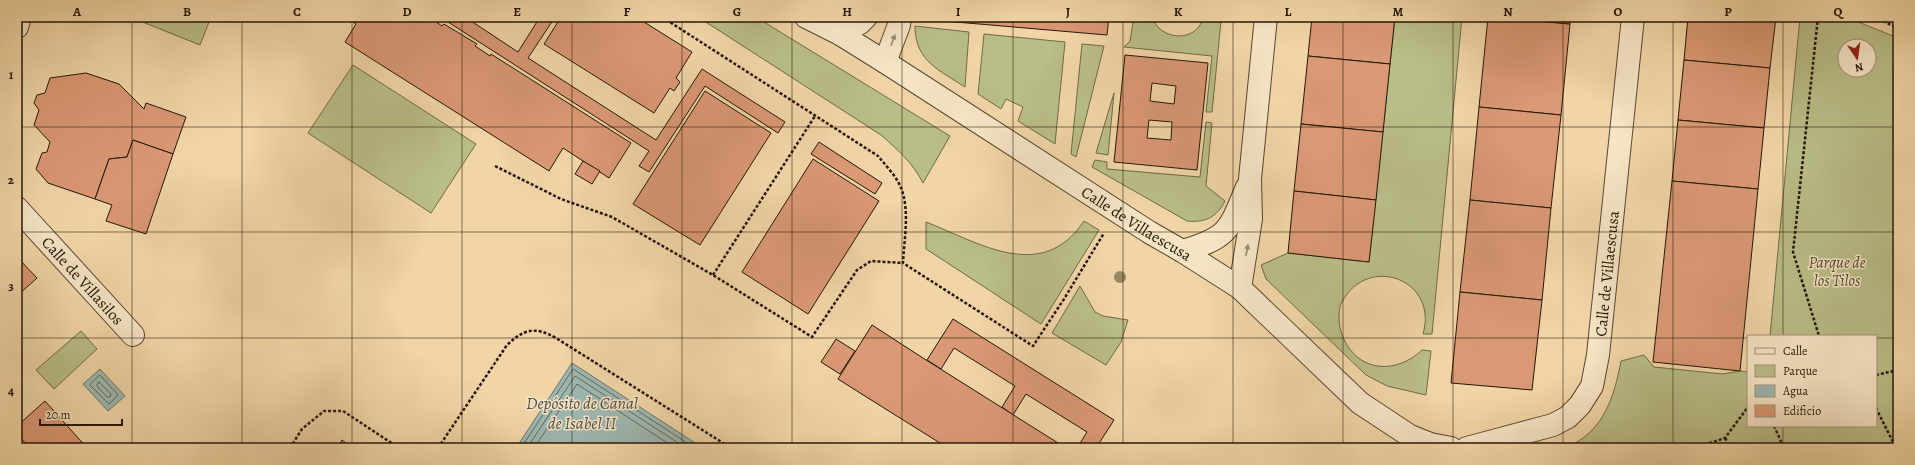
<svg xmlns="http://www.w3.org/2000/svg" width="1915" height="465" font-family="Alegreya,serif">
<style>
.green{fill:#b9bd87;stroke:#6e6a47;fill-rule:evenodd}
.water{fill:#9db7b0;stroke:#6d776c}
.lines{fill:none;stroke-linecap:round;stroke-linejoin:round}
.shore{stroke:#60675c;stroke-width:1}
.building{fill:#da9874;stroke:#241707;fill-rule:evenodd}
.street-casing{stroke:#57462f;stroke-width:24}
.path{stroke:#241707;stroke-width:2.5;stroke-dasharray:3 2;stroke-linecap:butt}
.street{stroke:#f6e4c5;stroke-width:22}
.tree{fill:#998863}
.oneway{fill:#988870}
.grid{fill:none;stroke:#241707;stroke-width:1;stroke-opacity:0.55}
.labels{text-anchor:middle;stroke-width:3;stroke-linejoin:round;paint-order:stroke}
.street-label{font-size:16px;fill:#241707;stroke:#f6e4c5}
.park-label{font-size:16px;font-style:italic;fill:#51492d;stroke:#f6e4c5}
.water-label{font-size:17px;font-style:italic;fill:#4e4f42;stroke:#f6e4c5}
.neatline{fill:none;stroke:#241707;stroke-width:1.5}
.grid-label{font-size:13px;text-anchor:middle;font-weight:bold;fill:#241707}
</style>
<rect width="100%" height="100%" fill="#f1d5a6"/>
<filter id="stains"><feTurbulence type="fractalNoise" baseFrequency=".005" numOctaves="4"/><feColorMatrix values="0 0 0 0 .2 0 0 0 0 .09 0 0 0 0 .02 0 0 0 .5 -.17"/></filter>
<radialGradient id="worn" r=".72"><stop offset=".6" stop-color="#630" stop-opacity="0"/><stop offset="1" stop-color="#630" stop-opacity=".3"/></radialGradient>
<!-- green -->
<g class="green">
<polygon points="130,17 211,17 200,45"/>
<path d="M698,17H755L759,19L950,136L923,183C913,163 897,149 881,135Z"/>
<path d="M1134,17H1152C1159,40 1196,44 1203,18L1221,21L1212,112H1206L1212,56L1124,47L1130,41Z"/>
<path d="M1395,17H1462L1432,334H1423C1439,280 1368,253 1342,302C1338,308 1339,321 1340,328C1351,370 1392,378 1422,350L1431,351L1426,395L1387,386L1366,375L1266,279L1261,265L1288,253L1369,262Z"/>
<path d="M1800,17H1846L1898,38V448H1564C1603,434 1614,398 1621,361L1644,355L1654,367L1722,374L1740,371L1748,372V426H1876V336H1770ZM1845,46H1869V70H1845Z"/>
<path d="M915,26L969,32L965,87C939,70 915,61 915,26Z"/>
<polygon points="984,34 1065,42 1055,144 1018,121 1023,107 1006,99 1001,109 978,94"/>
<polygon points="1082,44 1104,46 1076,157 1071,154"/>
<polygon points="353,65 476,144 431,213 308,133"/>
<polygon points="1114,93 1108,155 1096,153"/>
<path d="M1206,122L1212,123L1206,186L1225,201C1217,217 1205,223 1187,221L1092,167L1095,160L1107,162V169L1200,177Z"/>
<path d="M1084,221L1099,230L1041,324L926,249V222C980,243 1042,284 1084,221Z"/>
<polygon points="1080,286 1095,312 1103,316 1128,320 1121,342 1106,365 1052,333"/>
<polygon points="81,331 97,349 54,389 36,370"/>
</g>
<!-- water -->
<g class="water">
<polygon points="572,363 703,448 516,448"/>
<polygon points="100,369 125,396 108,411 83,384"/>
</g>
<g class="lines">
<!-- shore -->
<g class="shore">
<polygon points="100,375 118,395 109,404 90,385"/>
<polygon points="99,382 111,394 110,397 107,397 97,386"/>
<polyline points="521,448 573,369 695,448"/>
<polyline points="527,448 575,376 686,448"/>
<polyline points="534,448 577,384 675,448"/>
</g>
</g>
<!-- building -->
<g class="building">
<polygon points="352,17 429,17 442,26 444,24 477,44 475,46 490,56 491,54 631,143 609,178 563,148 549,171 345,42 356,24 350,20"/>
<polygon points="451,17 465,17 518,52 540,17 555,17 528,58 656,140 702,69 785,122 778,133 705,86 649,172 639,166 649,151 448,22"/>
<polygon points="561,17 636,17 692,52 676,78 680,82 674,91 670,88 654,113 544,44"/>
<polygon points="945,17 1109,17 1107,35 944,21"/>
<polygon points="1312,17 1395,17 1390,64 1308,56"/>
<polygon points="1488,17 1570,24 1561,115 1479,107"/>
<polygon points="1505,17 1571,17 1570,24"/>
<polygon points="1688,17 1776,17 1770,68 1684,60"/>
<path d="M1125,55L1208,63L1197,170L1114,162ZM1152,83L1176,86L1174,104L1150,101ZM1149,120L1172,122L1171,140L1147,138Z"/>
<polygon points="1308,56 1390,64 1383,132 1301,124"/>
<polygon points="1684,60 1770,68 1764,128 1678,120"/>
<polygon points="86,73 119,84 144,109 146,103 186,117 173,154 133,140 127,157 109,159 95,199 48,183 36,169 42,153 47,152 50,142 34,125 39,110 34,103 37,95 45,93 50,78"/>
<polygon points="705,91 771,133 700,245 633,204"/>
<polygon points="1479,107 1561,115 1551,208 1470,200"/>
<polygon points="1678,120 1764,128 1758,189 1672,181"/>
<polygon points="1301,124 1383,132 1376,200 1294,191"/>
<polygon points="133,140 173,154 146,234 106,221 112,205 95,199 109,159 127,157"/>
<polygon points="819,142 882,183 875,194 811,154"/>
<polygon points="813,159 879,201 808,314 742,272"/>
<polygon points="583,161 600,171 592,184 575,174"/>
<polygon points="1672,181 1758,189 1740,371 1653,362"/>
<polygon points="1294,191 1376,200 1369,262 1288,253"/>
<polygon points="1470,200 1551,208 1542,300 1460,292"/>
<polygon points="17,257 37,278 17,296"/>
<polygon points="1460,292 1542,300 1532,390 1451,383"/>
<polygon points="953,319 1114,420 1096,448 1077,448 1087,432 1026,394 1013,415 1002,407 1015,386 954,348 941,369 927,360"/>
<polygon points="872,325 923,358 1066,448 948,448 868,398 838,379"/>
<polygon points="836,339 855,351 840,374 821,362"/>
<polygon points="45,401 87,448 30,448 17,434 17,426"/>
<polygon points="342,440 353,448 337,448"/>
</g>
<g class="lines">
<defs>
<g id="street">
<path id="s1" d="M806,17L840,34L885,62L1149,232L1182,251L1240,288L1360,403L1410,436L1430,444L1451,448"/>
<polyline points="17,27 20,17"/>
<polyline points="840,34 860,23 866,17"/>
<polyline points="885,62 899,25 900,17"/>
<path id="s2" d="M17,208L133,335"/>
<path d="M1182,251C1229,238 1229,230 1247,187"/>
<polyline points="1240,288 1251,219 1250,179 1266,17"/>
<path id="s3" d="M1467,448L1553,425L1568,417L1580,405L1592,386L1598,355L1633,17"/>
</g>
</defs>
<!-- street casing -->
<use href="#street" class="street-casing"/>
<!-- path -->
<g class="path">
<path d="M662,17L878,156C887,167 900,180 903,194C909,216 904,241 903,263L1033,346L1064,299L1104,233"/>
<polyline points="1818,17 1793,252 1819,336"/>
<polyline points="1874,17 1898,28"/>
<polyline points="1898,157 1898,159"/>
<polyline points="495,166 561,199 612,217 713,275 812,337 857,270 871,261 903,263"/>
<polyline points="713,275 815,116"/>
<polyline points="1876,375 1898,370"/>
<polyline points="1876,408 1896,448"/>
<polyline points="1774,426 1784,448"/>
<polyline points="1725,438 1731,448"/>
<polyline points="290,448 302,429 324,411 343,411 399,448"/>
<path d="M438,448L507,345C524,329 535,326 556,338L731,448"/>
<polyline points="1695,448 1725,438 1748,407"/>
</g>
<!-- street -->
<use href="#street" class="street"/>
</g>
<!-- trees -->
<circle class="tree" cx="1120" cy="277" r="6"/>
<!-- one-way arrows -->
<defs><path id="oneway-solid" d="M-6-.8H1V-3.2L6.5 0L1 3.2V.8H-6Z"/></defs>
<g class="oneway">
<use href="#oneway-solid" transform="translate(893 40) rotate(-70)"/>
<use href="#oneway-solid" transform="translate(1247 250) rotate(-79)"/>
</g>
<!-- grid -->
<path class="grid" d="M132,17V448M242,17V448M352,17V448M462,17V448M572,17V448M682,17V448M792,17V448M902,17V448M1013,17V448M1123,17V448M1233,17V448M1343,17V448M1453,17V448M1563,17V448M1673,17V448M1783,17V336M17,127H1898M17,232H1898M17,338H1748M1876,338H1898M1783,426V448"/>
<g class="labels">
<!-- street labels -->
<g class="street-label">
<text dy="6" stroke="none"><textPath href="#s1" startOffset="390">Calle de Villaescusa</textPath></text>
<text dy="6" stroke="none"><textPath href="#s3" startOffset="259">Calle de Villaescusa</textPath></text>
<text dy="6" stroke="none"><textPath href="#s2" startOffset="98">Calle de Villasilos</textPath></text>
</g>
<!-- park labels -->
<g class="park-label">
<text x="1837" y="268">Parque de<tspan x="1837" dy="18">los Tilos</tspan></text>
</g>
<!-- water labels -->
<g class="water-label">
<text x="582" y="409">Depósito de Canal<tspan x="582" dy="20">de Isabel II</tspan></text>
</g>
</g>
<!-- margin -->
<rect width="1915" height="465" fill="none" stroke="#f1d5a6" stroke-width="44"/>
<!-- legend -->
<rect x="1747" y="335" width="130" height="92" fill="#f6e4c5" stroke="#a29279"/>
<rect x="1755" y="348" width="20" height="6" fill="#f6e4c5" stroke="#a29279"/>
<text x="1783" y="355" font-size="12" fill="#241707">Calle</text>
<rect x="1755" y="365" width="20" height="12" fill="#b9bd87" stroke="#a29279"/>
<text x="1783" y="375" font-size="12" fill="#241707">Parque</text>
<rect x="1755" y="385" width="20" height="12" fill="#9db7b0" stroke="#a29279"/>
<text x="1783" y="395" font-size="12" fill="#241707">Agua</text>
<rect x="1755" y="405" width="20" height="12" fill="#da9874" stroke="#a29279"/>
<text x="1783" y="415" font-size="12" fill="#241707">Edificio</text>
<!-- north arrow -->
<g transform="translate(1857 58) rotate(167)"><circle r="19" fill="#f6e4c5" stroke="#a29279"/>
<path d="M0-3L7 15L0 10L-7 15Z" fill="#8f2418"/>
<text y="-6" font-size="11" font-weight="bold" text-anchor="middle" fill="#241707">N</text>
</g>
<!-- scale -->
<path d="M40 419v6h82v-6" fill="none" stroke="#241707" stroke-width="2"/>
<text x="46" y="419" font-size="12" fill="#241707" stroke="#f6e4c5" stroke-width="3" paint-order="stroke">20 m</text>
<rect x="22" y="22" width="1871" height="421" class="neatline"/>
<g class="grid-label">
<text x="77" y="16">A</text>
<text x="187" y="16">B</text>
<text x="297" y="16">C</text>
<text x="407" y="16">D</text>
<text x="517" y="16">E</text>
<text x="627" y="16">F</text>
<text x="737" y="16">G</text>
<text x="847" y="16">H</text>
<text x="958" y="16">I</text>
<text x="1068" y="16">J</text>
<text x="1178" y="16">K</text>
<text x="1288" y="16">L</text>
<text x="1398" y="16">M</text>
<text x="1508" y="16">N</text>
<text x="1618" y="16">O</text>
<text x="1728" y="16">P</text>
<text x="1838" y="16">Q</text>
<text x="11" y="79">1</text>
<text x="11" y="184">2</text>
<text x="11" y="290">3</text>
<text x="11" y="395">4</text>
</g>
<rect width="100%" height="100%" filter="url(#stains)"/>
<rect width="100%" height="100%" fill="url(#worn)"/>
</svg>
